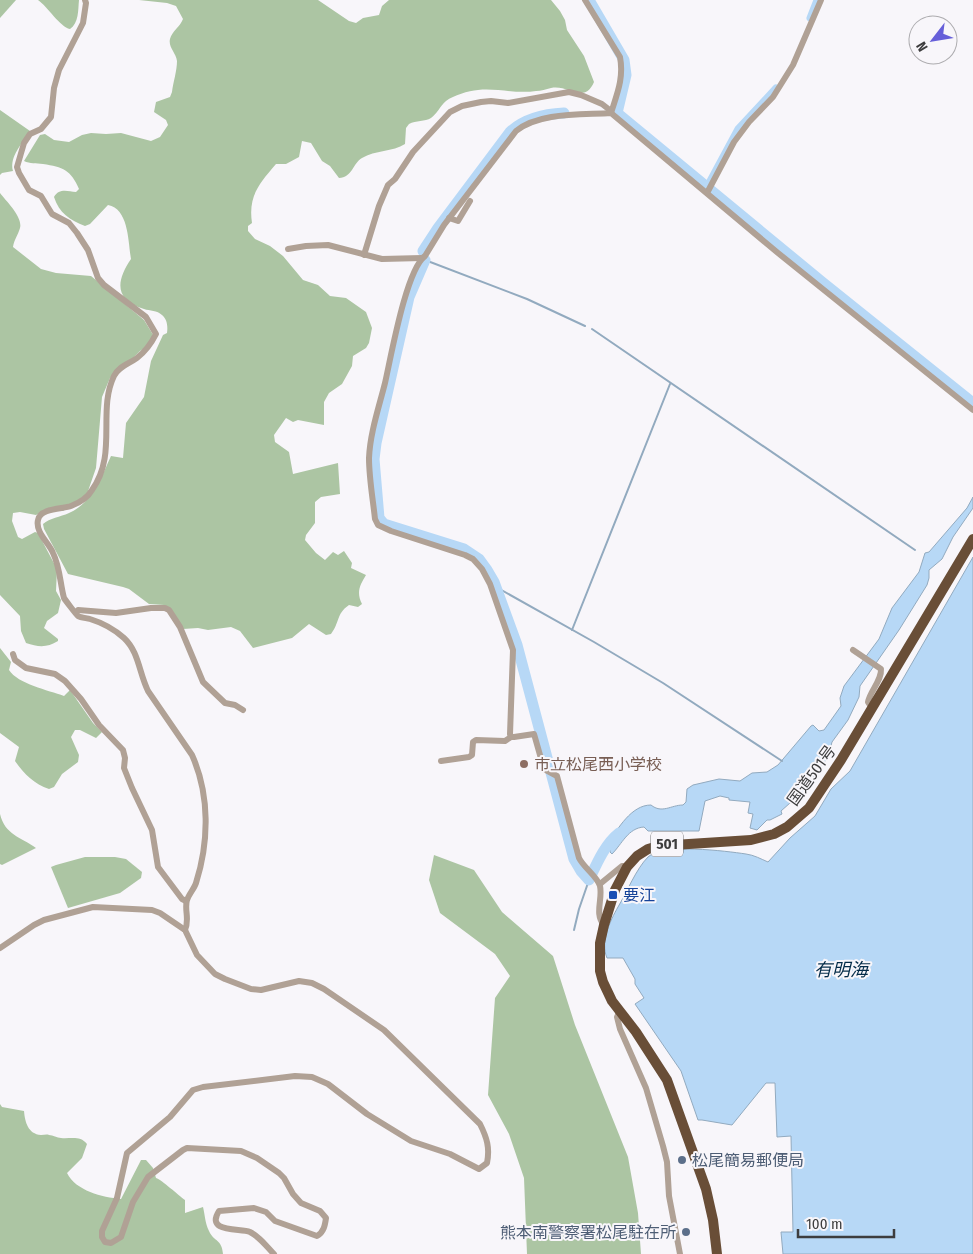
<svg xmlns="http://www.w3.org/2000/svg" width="973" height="1254" font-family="'Fira Sans Condensed','Noto Sans JP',sans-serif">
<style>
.forest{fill:#acc5a3}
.water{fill:#b7d8f6;stroke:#92aabf}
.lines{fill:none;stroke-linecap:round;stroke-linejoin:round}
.stream{stroke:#92aabf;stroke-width:2}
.canal{stroke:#b7d8f6;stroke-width:7}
.river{stroke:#b7d8f6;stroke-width:11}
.minor{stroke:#b0a195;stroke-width:6}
.trunk{stroke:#694e37;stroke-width:10}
.education-dot{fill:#8d6e63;stroke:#f8f6fa;stroke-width:2}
.transit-dot{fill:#1a4fb4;stroke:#f8f6fa;stroke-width:2}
.service-dot{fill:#5c6f8a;stroke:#f8f6fa;stroke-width:2}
.labels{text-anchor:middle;stroke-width:4;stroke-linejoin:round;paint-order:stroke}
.shield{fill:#f8f6fa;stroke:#757476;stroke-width:1}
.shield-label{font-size:15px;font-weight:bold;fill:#3d3d3e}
.education-label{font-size:16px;fill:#785e54;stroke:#f8f6fa;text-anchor:start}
.street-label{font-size:16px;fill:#3d3d3e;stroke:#f8f6fa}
.transit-label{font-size:16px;fill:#164399;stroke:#f8f6fa;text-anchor:start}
.service-label{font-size:16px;fill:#4e5e75;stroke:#f8f6fa;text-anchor:start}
.water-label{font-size:18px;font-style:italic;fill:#032b48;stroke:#f8f6fa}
</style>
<rect width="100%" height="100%" fill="#f8f6fa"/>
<!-- forest -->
<g class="forest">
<polygon points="0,0 16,0 0,18"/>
<path d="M38,0H79C78,10 79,23 70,29C60,27 48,7 38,0Z"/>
<path d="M139,0H318L349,21L356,23L363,18L379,15L382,6L389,0H551L560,11L565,20L567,30L584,56L594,82C584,105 568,84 551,88C546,89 541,91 536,91C517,94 497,88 478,90C468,91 454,95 446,101C440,106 437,114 431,118C425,122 416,120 409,124L406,128L405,144C393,152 375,150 362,158C353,163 352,178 339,178L330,166L322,161L311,143L302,141L299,157L286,164H276C259,184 248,196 252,223L248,226V231L255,239L270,246L283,256L303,280L318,285L330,296L346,298L366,312L372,328L369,343L366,348L353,356L352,366L342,384L329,393L324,402V425L298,420L293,422L286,418L274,435L275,442L289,452L293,474L338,463L340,494L321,497L315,502V523L306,535L305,540L316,553L325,560L333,552L338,555L344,551L352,563L351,568L366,575C360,585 356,592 362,604L358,607L349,605C336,614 340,622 331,634L326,635L309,624L292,638L253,648L240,631L231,627L208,630L198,628L183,629L164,605L149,604L129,589L123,587L68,574L44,529L43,524C50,518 60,517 69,513C92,503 101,478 111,456L123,458L126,423L144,397L151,361L163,335L167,333C168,326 167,319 162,315C157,310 150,311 144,309C114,300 116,281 131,259C128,242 129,209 108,205L90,224L85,226C70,220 59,213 54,197C59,188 67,191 76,192L79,189C71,170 63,167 43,164C36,163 30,164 24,161L40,135L45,134L54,140L69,142L82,135L91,133L106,134L121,133L151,141L160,137L168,125L166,120L154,112L156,102L170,97L172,92C173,83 177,71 177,61C176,53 168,47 170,39C172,31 180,27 183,19L176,6L167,3Z"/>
<path d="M0,110L30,131C23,143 9,156 13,171L2,173L0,175Z"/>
<path d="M0,193C6,201 23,217 20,228C18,235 14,240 13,247L41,269L56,273L91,276L144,320L155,338L153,342L140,351L125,366L110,378L102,397L96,468L87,494L63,511H43L36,515L20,512L13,513L12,521L18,537L22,539L35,532L38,533L57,569L56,591L61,600L58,613L47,621L44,628L58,639V641C47,648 38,647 26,643L21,631L20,616L0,595Z"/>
<path d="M0,648L11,662L9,670C18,684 48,690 64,696L70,690L93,723L102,732L96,738L80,730H75L71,737L79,755L78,762L62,774L54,787L49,789C34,784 24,774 15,761L19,747L0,733Z"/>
<path d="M0,814C5,835 21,837 36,848L2,865L0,864Z"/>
<polygon points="434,855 474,870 502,912 553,956 575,1025 628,1157 638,1213 641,1254 527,1254 524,1178 509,1134 488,1095 495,998 510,976 495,954 440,913 429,880"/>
<polygon points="85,857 115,857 126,859 142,872 141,878 120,893 68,908 51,867 56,865"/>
<path d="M0,1104L2,1107L24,1111C25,1122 28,1134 41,1135C44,1135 47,1134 49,1135C53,1135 57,1138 61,1138C71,1139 80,1135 87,1144L82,1158L67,1173C76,1191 102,1197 121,1199L139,1164L141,1160H146L153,1168L156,1178C162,1180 178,1195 185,1200V1213L203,1207C205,1215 205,1223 209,1231C214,1242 222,1239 223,1254H0Z"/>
</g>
<!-- water -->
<g class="water">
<path d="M973,497V508L953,537L942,559L929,570V578L927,585L899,630L860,686L859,697L848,720L832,742L828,757L795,803H790L781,811L782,814L770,820H767L757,830L750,828L753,814L748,813L750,802L729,800V798L720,796L705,801L699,831H648L644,827C628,828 622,844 612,854L610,852L611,845L608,843C618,829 631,805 651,805C662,814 671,805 683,805L686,802L687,789L693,785L719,779L740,781L752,773L767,772L778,765L811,726L813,725L819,731L824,730L841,706L840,698L844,686L879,639L892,608L919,572L925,553L929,552L967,508Z"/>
<path d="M973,557V1254H783L781,1232H793L791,1136L777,1137L775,1083H766L732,1125L702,1120H698L681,1071L635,1004L644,998L635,984V979L623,958H607C600,942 610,921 618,907C627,892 636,869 648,857C662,843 726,851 746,854C754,855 761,859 768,862L790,838L815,816L831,789L850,771Z"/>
</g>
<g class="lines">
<!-- stream -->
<g class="stream">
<polyline points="425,260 527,299 585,326"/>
<polyline points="592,329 915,550"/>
<polyline points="496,587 594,642 663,683 782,761"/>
<polyline points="572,630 670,384"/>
<polyline points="574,930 579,909 589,880"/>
</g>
<!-- canal -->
<g class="canal">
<polyline points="810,18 817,0"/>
<polyline points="710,181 738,129 776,88"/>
</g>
<!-- river -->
<g class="river">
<polyline points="589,0 624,60 626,75 617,113 822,282 973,403"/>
<path d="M423,251L438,228L510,132C525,118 544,114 564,113"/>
<path d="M425,260L409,297L376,443L374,459L379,518L384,524L464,549L479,559L487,570L494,582L517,645L574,859L581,871L589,880C597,863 605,844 619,833"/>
</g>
<!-- minor -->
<g class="minor">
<path d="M85,0L86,3L83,23L59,70L54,88L51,117L41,129L30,134L24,143L17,167L19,173L29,190L41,196L52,214L69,223L77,233L88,250L98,278L104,285L146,317L156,334C151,344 146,351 137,358C129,364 119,366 114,376C97,411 118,454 92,490C88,497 79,503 71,506C63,509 40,508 38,520C35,532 49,543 53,553C60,567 60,583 64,598C66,601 75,613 78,616C81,618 87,618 90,619C103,623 114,629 124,638C139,652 139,673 148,691L192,755C210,795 209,842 196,883C194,889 189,894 187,900C184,910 190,919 185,930"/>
<path d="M585,0L620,57C624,78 617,94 611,113"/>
<polyline points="707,193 734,142 749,122 773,97 793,65 821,0"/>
<polyline points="449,218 458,221 470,201"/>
<polyline points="288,249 306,246 328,245 382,259 422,258"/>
<polyline points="364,255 379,206 388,185 395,179 413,152 450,112 462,106 481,102 491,101 508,103 569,92 581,95 602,104 611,111"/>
<polyline points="76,612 78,610 116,613 151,608 165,608 169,610 180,627 203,682 225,703 235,705 243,710"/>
<path d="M853,650L881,669C882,680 870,691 868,702L872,708"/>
<polyline points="13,654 15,660 26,668 55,674 65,681 81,699 99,725 123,750 125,758 124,768 132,788 152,830 158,867 182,899 186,901"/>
<polyline points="441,761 469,757 472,755 473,742 476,740 505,741 511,737"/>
<polyline points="600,884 622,866 627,867"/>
<path d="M604,925C594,914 603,899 600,886C597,876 584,868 579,858L557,776L544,769L534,734L514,737H511L510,734L513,650L490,584L482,569L473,559L465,555L391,531L378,525L375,519C373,500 369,478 369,458C370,433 379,407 385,383C391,357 406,270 425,256L444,225L516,131C539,112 582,115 611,113L778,253L973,410"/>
<path d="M0,948L34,925L44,920L93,907L152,910L160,913L185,930L197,955L215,974L225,979L251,989L261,990L299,981L312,983L324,989L384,1030L480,1124C487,1138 490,1148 487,1163L479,1169L450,1154L411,1141L367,1114L328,1084L312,1077L295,1076L203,1087L193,1090L170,1117L127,1153L117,1198L102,1231V1237L105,1242L111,1243L121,1237L133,1202L148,1177L183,1150L187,1148L241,1151L257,1158L279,1173L284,1178L293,1194L301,1203L320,1211L326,1218C325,1225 324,1232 317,1236L275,1221L266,1212L254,1208L219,1211C205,1233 240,1228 250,1232C260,1237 266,1246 274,1254"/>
<polyline points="619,1012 617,1017 620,1029 646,1088 663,1146 667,1162 669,1196 680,1254"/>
</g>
<!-- trunk -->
<polyline class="trunk" points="717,1254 713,1220 706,1189 667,1080 636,1032 612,1001 603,982 600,971 600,943 604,925 615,890 627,867 637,856 648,849 658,846 751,840 774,834 787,827 809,808 841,760 973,539"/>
</g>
<!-- markers -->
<circle class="education-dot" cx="524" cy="764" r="5"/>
<rect class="transit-dot" x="608" y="890" width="10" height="10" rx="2.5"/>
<g class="service-dot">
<circle cx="682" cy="1160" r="5"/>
<circle cx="686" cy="1232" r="5"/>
</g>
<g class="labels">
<!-- shield labels -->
<rect class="shield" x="651" y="831.5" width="32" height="25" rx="4"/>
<g class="shield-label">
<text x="667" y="849">501</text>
</g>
<!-- education labels -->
<g class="education-label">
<text x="534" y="770">市立松尾西小学校</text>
</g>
<!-- street labels -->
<g class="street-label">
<text transform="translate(811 775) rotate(-54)" y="6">国道501号</text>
</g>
<!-- transit labels -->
<g class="transit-label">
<text x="623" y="901">要江</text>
</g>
<!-- service labels -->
<g class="service-label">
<text x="692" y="1166">松尾簡易郵便局</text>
<text x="676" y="1238" text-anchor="end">熊本南警察署松尾駐在所</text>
</g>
<!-- water labels -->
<g class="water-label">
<text x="841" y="976">有明海</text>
</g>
</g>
<!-- north arrow -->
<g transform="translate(933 40) rotate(239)"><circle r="24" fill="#f8f6fa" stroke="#adacaf"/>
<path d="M0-4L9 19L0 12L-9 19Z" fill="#665fd9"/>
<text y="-8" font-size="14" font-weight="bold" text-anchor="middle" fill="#3d3d3e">N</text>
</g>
<!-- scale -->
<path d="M798 1229v8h96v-8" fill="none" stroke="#3d3d3e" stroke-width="2.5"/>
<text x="806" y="1229" font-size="15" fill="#3d3d3e" stroke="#f8f6fa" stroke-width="4" paint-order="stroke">100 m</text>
</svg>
